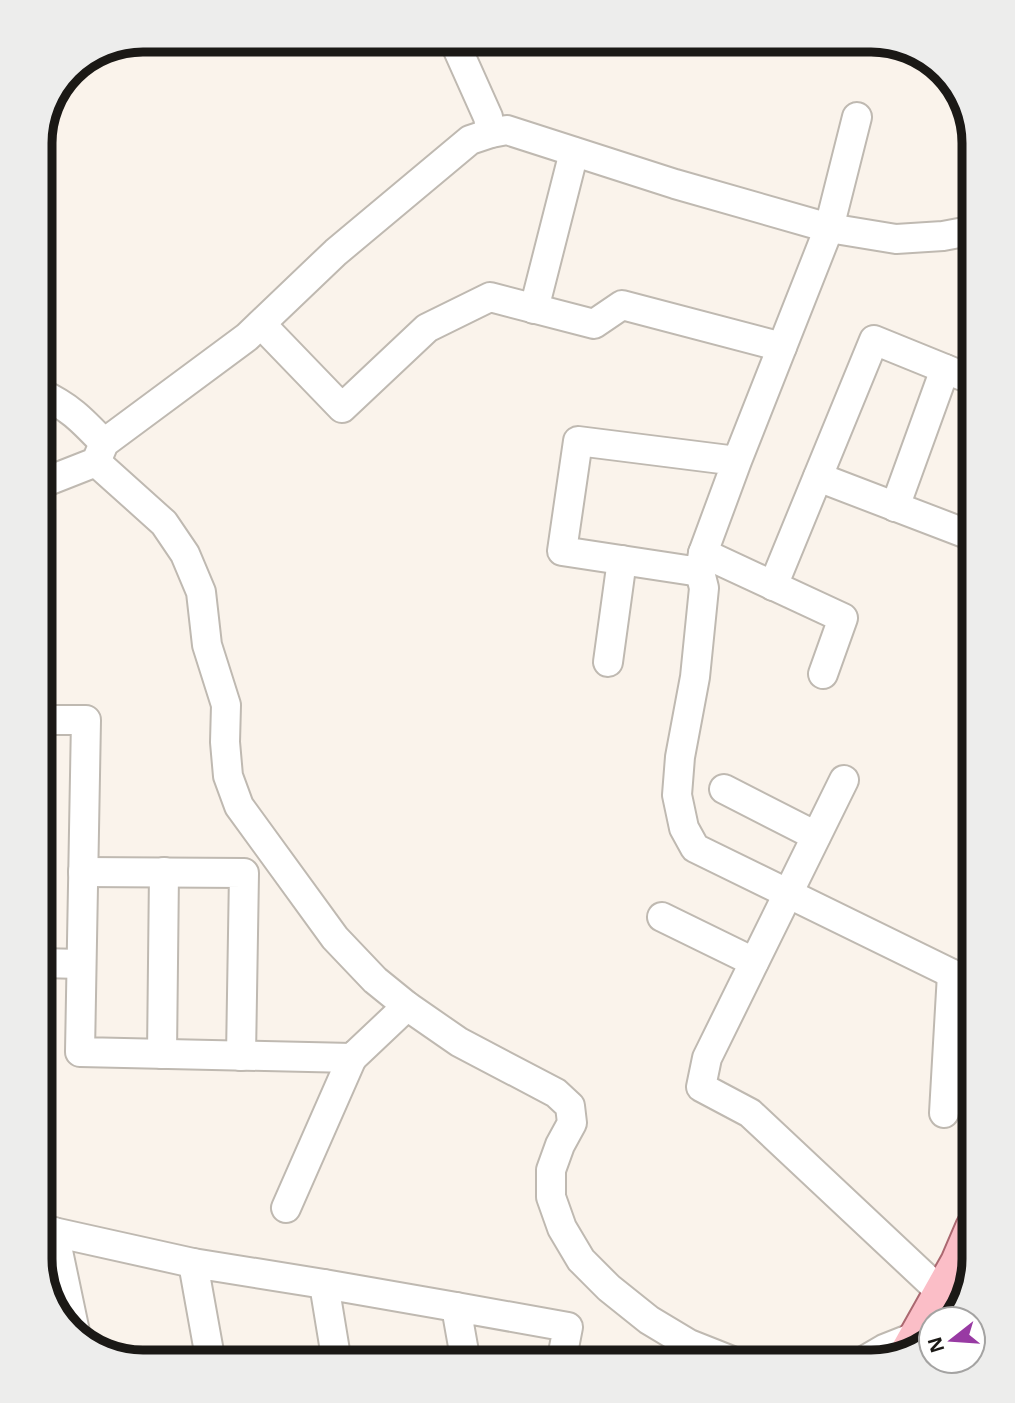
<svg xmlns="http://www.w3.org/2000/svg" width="1015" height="1403" font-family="'Noto Sans',sans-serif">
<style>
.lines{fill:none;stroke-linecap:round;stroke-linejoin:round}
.street-casing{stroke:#bfb9b1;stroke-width:32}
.primary-casing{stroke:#ab6870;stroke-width:42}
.street{stroke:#fff;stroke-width:28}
.primary{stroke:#fbbec7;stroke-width:38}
.rim{fill:none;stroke:#1b1916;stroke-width:9}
</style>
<rect width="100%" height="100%" fill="#faf3eb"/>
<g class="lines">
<defs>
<g id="street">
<polyline points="458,50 488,117 491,133"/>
<polyline points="534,309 574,152"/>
<polyline points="261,324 342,408 427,328 490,297 594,324 622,305 782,347"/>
<path d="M40,393C70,407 82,420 104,443"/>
<polyline points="737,461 578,441 562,551 700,572 703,553 737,461 829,228 857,117"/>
<polyline points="96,462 164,523 185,554 201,592 207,645 226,705 225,742 228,776 239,806 335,938 375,980 407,1006 459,1042 556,1093 570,1106 572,1123 560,1145 551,1170 551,1197 562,1228 581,1260 609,1288 649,1320 689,1344 737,1363"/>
<polyline points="818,477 967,534 975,514"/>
<polyline points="40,484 96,462 104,443 247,337 336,252 470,140 491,133 507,130 675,184 829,228 896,239 943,236 975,230"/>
<polyline points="895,507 945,369"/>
<polyline points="703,553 843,618 823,674"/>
<polyline points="700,572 704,588 695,677 680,757 677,795 684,828 695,848 975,985"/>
<polyline points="773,586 874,340 975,381"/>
<polyline points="608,662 622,560"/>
<polyline points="40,720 86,720 80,1052 352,1058 407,1006"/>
<polyline points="844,780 707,1058 701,1087 750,1113 943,1294"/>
<polyline points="724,789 816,836"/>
<polyline points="83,872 244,873 241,1056"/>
<polyline points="662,917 754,962"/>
<polyline points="40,963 81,964"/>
<polyline points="162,1054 164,872"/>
<polyline points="944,1113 952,974"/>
<polyline points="286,1208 352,1058"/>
<polyline points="40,1229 193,1263"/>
<polyline points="54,1232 75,1332"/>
<polyline points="211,1363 193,1263 324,1284"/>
<polyline points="337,1363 324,1284 456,1307"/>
<polyline points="466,1363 456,1307 568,1327 561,1363"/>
<polyline points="860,1363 884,1349 927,1332"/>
</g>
<polyline id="primary" points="910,1352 960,1263 975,1228"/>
</defs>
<!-- street casing -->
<use href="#street" class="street-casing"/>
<!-- primary casing -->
<use href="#primary" class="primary-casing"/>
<!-- street -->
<use href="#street" class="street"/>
<!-- primary -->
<use href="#primary" class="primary"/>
</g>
<!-- crop -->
<path d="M0 0H1015V1403H0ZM143 52H871A91 91 0 0 1 962 143V1259A91 91 0 0 1 871 1350H143A91 91 0 0 1 52 1259V143A91 91 0 0 1 143 52Z" fill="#ededec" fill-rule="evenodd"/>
<path class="rim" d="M143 52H871A91 91 0 0 1 962 143V1259A91 91 0 0 1 871 1350H143A91 91 0 0 1 52 1259V143A91 91 0 0 1 143 52Z"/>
<!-- north arrow -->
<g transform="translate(952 1340) rotate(253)"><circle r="33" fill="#ffffff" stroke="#a4a3a2" stroke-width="2"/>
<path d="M0-5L12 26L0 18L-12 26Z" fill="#983aa3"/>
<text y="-10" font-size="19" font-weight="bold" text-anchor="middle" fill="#1b1916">N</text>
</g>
</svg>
